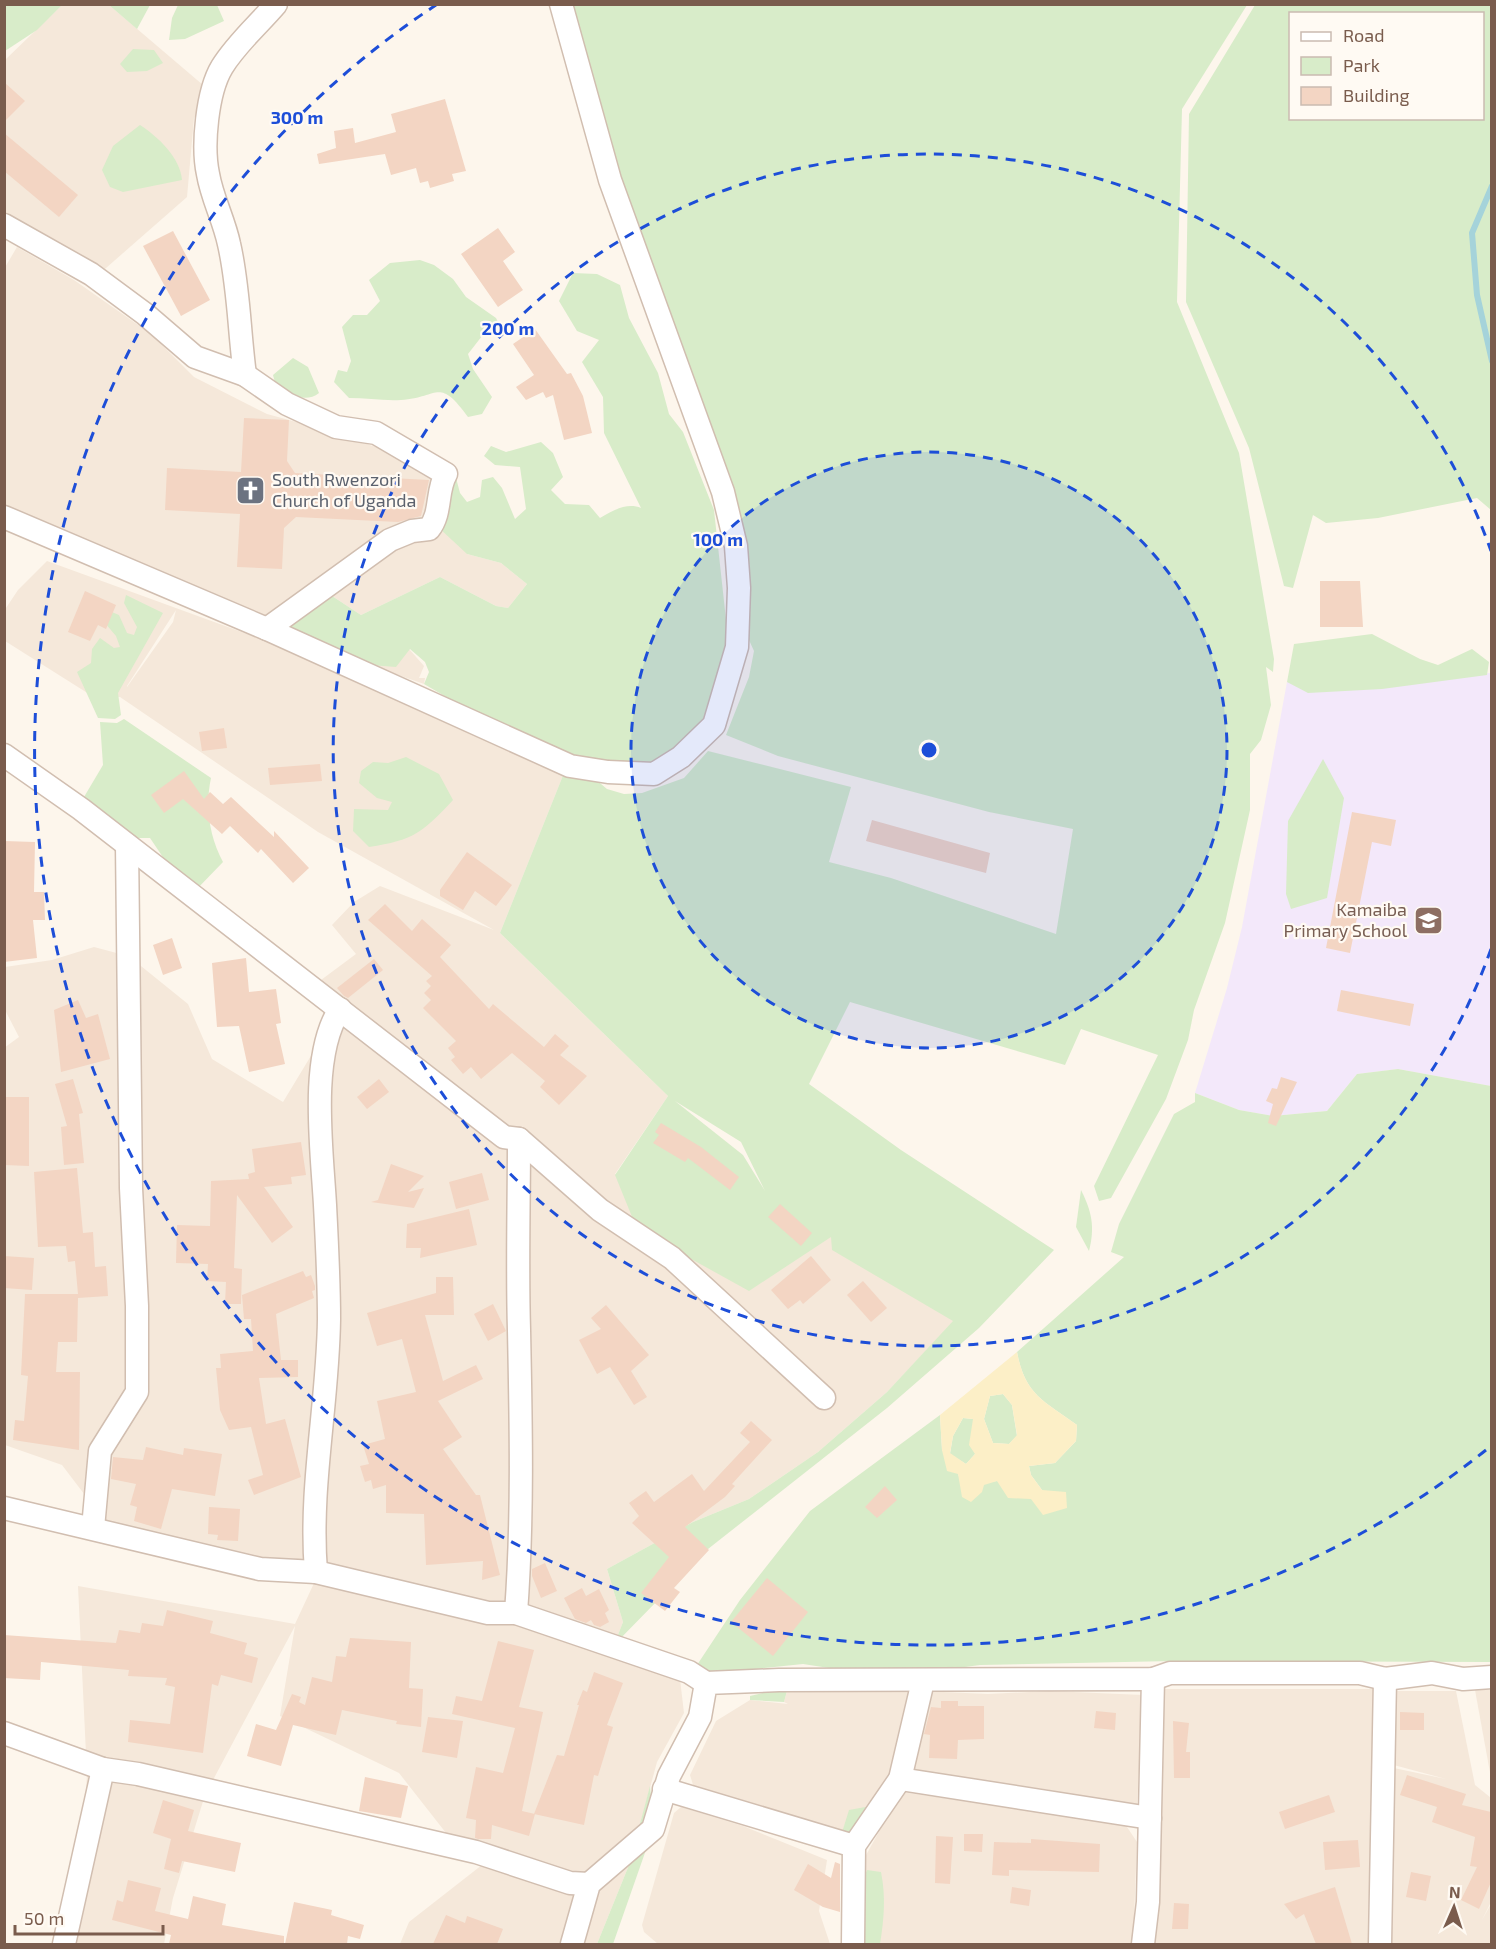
<svg xmlns="http://www.w3.org/2000/svg" width="1496" height="1949" font-family="'Exo 2',sans-serif">
<style>
.residential{fill:#f5e8da;fill-rule:evenodd}
.education{fill:#f3e8fa}
.green{fill:#d8ecc9;fill-rule:evenodd}
.sand{fill:#fcefc7;fill-rule:evenodd}
.lines{fill:none;stroke-linecap:round;stroke-linejoin:round}
.stream{stroke:#a5d3da;stroke-width:6}
.building{fill:#f3d5c3}
.street-casing{stroke:#d1beb0;stroke-width:25}
.street{stroke:#fff;stroke-width:22}
.ring{fill:none;stroke:#1d4ed8;stroke-width:3;stroke-dasharray:10 8}
.labels{text-anchor:middle;stroke-width:4.5;stroke-linejoin:round;paint-order:stroke}
.worship-label{font-size:18px;fill:#5b616d;stroke:#fffaf3;text-anchor:start}
.education-label{font-size:18px;fill:#785e54;stroke:#fffaf3;text-anchor:end}
.centre{fill:#1d4ed8;stroke:#fffaf3;stroke-width:3}
.ring-label{font-size:18px;text-anchor:middle;font-weight:bold;fill:#1d4ed8;stroke:#fffaf3;stroke-width:4.5;stroke-linejoin:round;paint-order:stroke}
</style>
<rect width="100%" height="100%" fill="#fdf6ec"/>
<!-- residential -->
<g class="residential">
<polygon points="62,5 109,5 210,91 194,118 187,197 98,275 5,220 5,60"/>
<polygon points="17,247 74,280 151,334 194,377 267,414 326,430 455,474 467,554 501,563 527,584 508,608 496,606 440,577 361,615 329,594 278,633 5,523 4,269"/>
<path d="M47,561L395,688L570,758L500,933L668,1096L615,1174L831,1237L954,1321L887,1392L818,1452L749,1499L693,1522L607,1569L623,1622L614,1645L680,1679L684,1713L657,1762L629,1865L597,1944H400L409,1922L496,1854L457,1847L399,1773L280,1716L295,1626L205,1795L173,1898L164,1944H61L80,1874L87,1775L78,1586L295,1624L315,1581L110,1528L62,1465L5,1445L4,1048L19,1037L5,1010V967L52,960L94,947L124,955L136,962L188,1004L212,1059L283,1102L332,1021L321,980L356,954L332,925L354,902L380,886L494,930L318,832L120,697L89,694L5,641L4,611L18,590ZM176,610L173,622L127,687V686Z"/>
<polygon points="409,649 424,666 419,678 425,678 424,684 370,665"/>
<polygon points="788,1687 918,1691 898,1777 839,1842 694,1788 690,1775 716,1721 750,1700 788,1704 784,1702"/>
<polygon points="1161,1689 1378,1689 1370,1944 1154,1944"/>
<polygon points="1475,1690 1491,1690 1491,1778"/>
<polygon points="921,1691 988,1694 1050,1691 1143,1695 1137,1807 1044,1789 907,1771"/>
<polygon points="1389,1691 1456,1691 1475,1785 1491,1798 1491,1902 1482,1920 1491,1904 1491,1944 1390,1944 1394,1869 1389,1767 1446,1779 1390,1764"/>
<polygon points="901,1792 1125,1824 1137,1842 1133,1944 871,1944 855,1875"/>
<polygon points="681,1807 743,1826 827,1860 819,1911 830,1944 658,1944 644,1932 642,1925 674,1813"/>
</g>
<!-- education -->
<polygon class="education" points="1491,673 1491,1086 1398,1069 1357,1074 1327,1111 1273,1116 1239,1110 1195,1093 1227,988 1242,927 1287,682 1310,684"/>
<!-- green -->
<g class="green">
<polygon points="5,4 62,4 62,5 37,30 5,51"/>
<polygon points="109,5 150,5 137,29"/>
<polygon points="178,5 217,5 224,21 185,39 169,40 172,18"/>
<path d="M560,5H1247L1182,109L1177,302L1239,453L1274,659L1273,672L1266,667L1271,705L1261,740L1250,754V810L1225,923L1194,1010L1188,1040L1166,1099L1111,1198L1099,1201L1094,1186L1158,1055L1081,1029L1065,1065L850,1002L809,1084L901,1150L1054,1250L979,1328L887,1408L708,1549L614,1645L623,1622L607,1569L693,1522L749,1499L818,1452L887,1392L953,1321L832,1250L831,1237L749,1291L637,1229L615,1175L668,1096L500,933L570,758L607,789L624,794L642,793L684,778L708,751L851,787L829,862L891,878L1056,934L1073,829L989,812L778,756L726,735L749,677L754,651L749,640V586ZM675,1101L741,1142L765,1191L743,1155Z"/>
<path d="M1255,5H1491V510L1477,498L1378,518L1326,523L1313,515L1293,588L1284,586L1249,448L1186,302L1189,114ZM1290,14H1482V118H1290Z"/>
<polygon points="133,49 154,50 163,63 147,71 127,72 120,64"/>
<path d="M140,125C158,137 180,157 182,180L123,192L110,187L102,170L113,146Z"/>
<path d="M420,260L434,265L453,279L466,297L496,318L500,326L482,336L468,354L473,369L492,397L482,414L468,417C438,376 439,398 401,400C384,401 366,398 349,398L334,382L338,370L347,372L351,361L342,327L353,315H367L380,301L369,280L390,263Z"/>
<path d="M573,273L597,274L620,285L629,318L658,373L669,414L683,432L714,510L730,656L703,731L641,772L584,759L491,723L424,684L429,672L425,662L410,649L396,667L370,665L278,633L329,594L361,615L440,577L496,606L508,608L527,584L501,563L467,554L438,527L455,474L460,493L467,502L480,497L482,480L493,477L502,488L515,519L526,509L520,467L495,465L484,456L491,446L506,452L541,442L553,453L563,477L551,490L565,504L589,505L600,518C612,511 627,502 641,508L604,433L603,397L582,362L599,340L577,331L559,301Z"/>
<path d="M293,358L308,367L319,393C307,403 290,395 277,390L273,375Z"/>
<polygon points="126,595 163,613 118,693 121,715 115,719 98,718 77,672 91,663 92,649 100,638 114,648 120,647 116,636 105,623 107,610 119,615 127,633 134,635 137,627 124,603"/>
<polygon points="1372,634 1420,659 1438,665 1472,649 1489,662 1487,675 1382,689 1308,693 1287,682 1294,644"/>
<path d="M124,719L211,778C205,806 209,836 223,862L194,892L177,878L150,838H124L84,797L103,765L100,722L117,723Z"/>
<path d="M406,757L439,774L453,800C422,833 414,840 369,847L353,831L354,809L388,810L392,802L377,798L359,783L361,771L373,762L388,763Z"/>
<polygon points="1323,759 1344,798 1327,898 1291,909 1286,894 1288,821"/>
<path d="M1398,1069L1491,1086V1662L1173,1661L980,1665L935,1671L842,1670L803,1664L737,1671L714,1681L697,1665L740,1600L810,1511L940,1415L942,1450L958,1473L961,1485L997,1481L1042,1490L1031,1475L1029,1466L1055,1463L1076,1441L1077,1425C1044,1401 1025,1395 1017,1352L1124,1257L1111,1252L1119,1224L1174,1114L1195,1102V1093L1239,1110L1273,1116L1327,1111L1357,1074Z"/>
<path d="M1081,1190C1092,1212 1095,1227 1089,1251L1076,1227Z"/>
<polygon points="1003,1394 1012,1405 1017,1436 1009,1444 993,1443 984,1419 990,1396"/>
<polygon points="963,1418 973,1419 975,1454 966,1464 950,1454 953,1436"/>
<polygon points="788,1687 784,1702 750,1700 750,1696"/>
<polygon points="650,1786 654,1827 613,1944 597,1944 629,1865"/>
<polygon points="882,1804 839,1842 849,1810"/>
<path d="M867,1870L881,1872C886,1897 884,1919 880,1944H864L857,1896Z"/>
</g>
<!-- sand -->
<path class="sand" d="M1017,1352C1025,1395 1044,1401 1077,1425L1076,1441L1055,1463L1029,1466L1031,1475L1042,1490L1066,1492L1067,1508L1043,1515L1031,1499L1008,1498L997,1481L984,1485L982,1492L971,1502L962,1497L958,1474L947,1471L942,1450L940,1415ZM1003,1394L1012,1405L1017,1435L1009,1444L993,1443L984,1419L990,1396ZM963,1418L973,1419L969,1445L975,1454L966,1464L950,1453L953,1436Z"/>
<g class="lines">
<!-- stream -->
<polyline class="stream" points="1492,186 1472,233 1477,295 1492,361"/>
</g>
<!-- building -->
<g class="building">
<polygon points="4,82 25,101 4,122"/>
<polygon points="445,99 466,171 452,174 454,181 430,188 428,181 420,183 416,168 391,175 385,154 319,164 317,154 336,148 334,131 353,128 355,143 396,132 391,114"/>
<polygon points="4,133 78,195 59,217 4,171"/>
<polygon points="498,228 515,252 503,261 523,290 498,307 461,254"/>
<polygon points="173,231 210,300 181,316 143,246"/>
<polygon points="535,329 567,374 571,373 583,396 592,433 564,440 553,395 546,398 543,392 526,400 516,387 534,375 513,344"/>
<polygon points="244,418 289,420 287,461 295,473 429,480 421,516 398,522 296,517 284,528 282,569 237,567 240,514 165,510 167,468 241,472"/>
<polygon points="1320,581 1360,581 1363,627 1320,627"/>
<polygon points="85,591 116,605 106,629 98,625 90,641 68,632"/>
<polygon points="224,728 227,748 202,751 199,732"/>
<polygon points="320,764 322,781 270,785 268,768"/>
<polygon points="184,771 204,799 210,792 223,804 231,797 274,837 274,831 309,868 293,883 261,849 258,853 230,826 222,834 183,799 164,813 151,795"/>
<polygon points="1352,812 1396,820 1391,846 1372,842 1350,953 1326,948"/>
<polygon points="872,820 990,853 986,873 866,841"/>
<polygon points="4,841 35,842 34,892 44,892 45,920 33,920 37,958 4,962"/>
<polygon points="467,852 512,885 496,906 475,891 463,910 440,896 440,890"/>
<polygon points="385,904 412,931 422,919 451,945 440,957 489,1009 493,1004 544,1047 555,1034 569,1046 560,1055 587,1076 559,1105 540,1087 545,1081 512,1053 481,1079 471,1067 463,1074 451,1060 455,1057 448,1048 456,1041 423,1008 431,1000 424,993 431,986 426,981 432,976 368,920"/>
<polygon points="172,938 182,968 163,975 153,945"/>
<polygon points="246,958 249,992 276,989 281,1023 276,1024 285,1064 249,1072 239,1026 217,1027 212,963"/>
<polygon points="374,959 383,970 348,998 344,996 337,988"/>
<polygon points="1341,990 1414,1004 1410,1026 1337,1011"/>
<polygon points="78,1000 86,1018 98,1014 110,1059 61,1072 54,1010"/>
<polygon points="1281,1077 1297,1082 1276,1126 1268,1123 1273,1104 1266,1101 1272,1088 1277,1089"/>
<polygon points="73,1079 83,1113 79,1114 84,1163 64,1165 61,1127 67,1126 55,1084"/>
<polygon points="379,1079 389,1092 367,1109 357,1097"/>
<polygon points="4,1097 29,1097 29,1166 4,1165"/>
<polygon points="661,1123 701,1147 739,1177 730,1190 688,1158 685,1162 653,1143 659,1135 655,1132"/>
<polygon points="301,1142 306,1175 291,1177 292,1184 264,1187 293,1227 272,1243 237,1195 234,1268 242,1269 241,1304 225,1304 226,1282 207,1281 208,1264 176,1263 177,1225 210,1226 211,1181 249,1179 248,1174 255,1172 252,1149"/>
<polygon points="391,1164 424,1176 408,1192 424,1188 414,1208 371,1202 378,1200"/>
<polygon points="77,1168 83,1233 93,1232 95,1267 106,1266 108,1296 78,1298 77,1342 58,1342 56,1372 80,1372 79,1450 13,1440 15,1420 24,1421 28,1376 21,1375 25,1294 78,1294 75,1261 68,1262 66,1246 38,1247 34,1172"/>
<polygon points="482,1173 489,1200 456,1209 449,1182"/>
<polygon points="780,1204 812,1233 801,1246 768,1217"/>
<polygon points="469,1209 477,1245 420,1258 421,1248 406,1248 407,1224"/>
<polygon points="4,1256 34,1258 32,1290 4,1288"/>
<polygon points="811,1256 831,1280 803,1304 800,1300 788,1309 771,1290"/>
<polygon points="303,1271 306,1277 311,1275 315,1286 315,1290 312,1291 314,1298 276,1314 281,1360 298,1360 298,1377 259,1378 266,1424 285,1419 301,1477 254,1495 248,1480 263,1475 251,1427 229,1430 220,1410 216,1368 221,1368 220,1354 253,1351 251,1319 244,1319 242,1295"/>
<polygon points="436,1277 453,1277 454,1315 425,1315 443,1381 476,1365 483,1379 438,1401 462,1437 443,1449 476,1495 480,1495 500,1575 482,1580 483,1561 426,1565 424,1514 386,1513 386,1485 373,1489 371,1480 365,1482 360,1466 369,1464 363,1445 385,1439 377,1401 416,1392 402,1339 377,1346 367,1313 436,1293"/>
<polygon points="863,1281 887,1308 871,1322 847,1295"/>
<polygon points="493,1304 506,1331 488,1341 474,1314"/>
<polygon points="606,1305 649,1355 631,1371 647,1397 634,1405 610,1367 597,1374 579,1340 601,1329 591,1318"/>
<polygon points="751,1421 772,1440 732,1484 735,1486 725,1497 685,1527 709,1550 674,1588 680,1592 665,1611 641,1593 669,1557 632,1523 639,1516 629,1503 646,1491 654,1502 692,1474 704,1491 750,1442 740,1433"/>
<polygon points="146,1447 183,1455 184,1448 222,1454 215,1496 172,1489 161,1529 134,1521 137,1507 130,1505 136,1484 111,1479 113,1457 143,1460"/>
<polygon points="885,1486 897,1500 877,1518 865,1507"/>
<polygon points="209,1507 240,1509 238,1541 217,1540 218,1535 208,1534"/>
<polygon points="545,1563 557,1591 541,1598 532,1576 532,1569"/>
<polygon points="767,1578 808,1612 773,1656 731,1622"/>
<polygon points="582,1588 586,1596 599,1589 609,1610 605,1613 609,1622 600,1627 594,1625 591,1620 586,1623 575,1619 564,1598"/>
<polygon points="167,1610 213,1621 210,1633 247,1643 244,1654 258,1658 252,1683 221,1675 218,1686 212,1684 203,1753 128,1742 130,1720 170,1724 175,1687 165,1685 167,1678 128,1676 129,1670 41,1662 40,1680 4,1678 4,1635 116,1643 119,1630 140,1633 142,1623 163,1626"/>
<polygon points="350,1638 411,1642 409,1688 423,1689 421,1727 396,1724 397,1721 342,1710 336,1735 293,1725 281,1766 247,1756 256,1724 276,1730 292,1694 301,1697 299,1702 305,1705 312,1677 332,1682 336,1656 346,1657"/>
<polygon points="498,1641 534,1650 519,1707 543,1712 522,1811 535,1814 529,1836 492,1825 491,1839 478,1839 475,1838 476,1820 466,1818 476,1767 503,1773 515,1728 452,1714 456,1696 482,1701"/>
<polygon points="594,1672 623,1683 607,1725 613,1727 598,1776 594,1775 584,1825 534,1814 557,1755 564,1756 579,1705 577,1705 583,1690 587,1692"/>
<polygon points="941,1701 958,1701 958,1706 984,1706 984,1739 958,1740 957,1759 929,1758 930,1735 924,1734 931,1707 941,1708"/>
<polygon points="1096,1711 1116,1713 1115,1730 1094,1728"/>
<polygon points="1400,1712 1424,1713 1424,1730 1400,1730"/>
<polygon points="428,1717 463,1721 457,1758 422,1752"/>
<polygon points="1173,1721 1189,1723 1186,1752 1190,1752 1190,1778 1174,1778"/>
<polygon points="1407,1775 1466,1794 1462,1805 1491,1812 1491,1882 1479,1909 1461,1900 1477,1867 1470,1866 1475,1837 1432,1822 1437,1807 1400,1795"/>
<polygon points="365,1777 408,1786 401,1818 359,1811"/>
<polygon points="1329,1795 1335,1812 1285,1829 1279,1812"/>
<polygon points="163,1800 194,1810 188,1831 241,1843 235,1872 182,1861 179,1873 164,1869 171,1839 153,1833"/>
<polygon points="964,1834 983,1834 982,1852 964,1851"/>
<polygon points="936,1836 953,1837 950,1884 935,1883"/>
<polygon points="1031,1839 1100,1844 1099,1872 1009,1870 1009,1876 992,1875 994,1842 1031,1843"/>
<polygon points="1358,1840 1360,1867 1325,1870 1323,1842"/>
<polygon points="835,1862 840,1864 840,1912 823,1907 794,1890 808,1864 831,1878"/>
<polygon points="1411,1872 1431,1876 1426,1901 1406,1897"/>
<polygon points="128,1880 161,1888 155,1911 188,1919 193,1896 226,1904 222,1925 284,1936 284,1944 169,1944 171,1935 112,1920 117,1900 123,1902"/>
<polygon points="1012,1887 1031,1890 1029,1906 1010,1903"/>
<polygon points="1335,1887 1352,1944 1316,1944 1304,1914 1296,1919 1284,1904"/>
<polygon points="294,1902 332,1910 331,1915 364,1925 360,1939 348,1936 347,1944 285,1944"/>
<polygon points="1174,1903 1189,1904 1188,1929 1172,1929"/>
<polygon points="446,1915 465,1923 467,1916 503,1929 497,1944 433,1944"/>
</g>
<g class="lines">
<defs>
<g id="street">
<path d="M4,225L91,274L145,314L195,357L245,375L287,404L336,427L376,433L446,474C436,491 442,513 429,529L412,531L390,540L267,629"/>
<path d="M245,375C239,331 239,287 229,244C224,220 212,198 208,174C202,146 207,92 222,67C236,44 258,25 276,4"/>
<polyline points="4,517 267,629 570,766 608,772 654,774 681,757 714,725 737,647 739,588 736,546 723,492 610,180 561,4"/>
<polyline points="4,755 81,809 504,1137 519,1139 600,1210 672,1258 824,1398"/>
<polyline points="4,1508 260,1569 316,1572 488,1613 516,1613 689,1672 706,1683"/>
<polyline points="93,1528 100,1451 137,1392 137,1306 131,1188 127,845"/>
<path d="M316,1572C309,1488 328,1404 329,1319C329,1281 327,1243 325,1205C322,1150 309,1056 340,1009"/>
<path d="M516,1613C523,1518 521,1425 519,1330C517,1267 519,1203 519,1139"/>
<polyline points="4,1733 103,1769 138,1774 476,1852 570,1883 589,1884"/>
<polyline points="900,1779 1150,1818"/>
<polyline points="664,1789 854,1846"/>
<polyline points="64,1944 103,1769"/>
<polyline points="572,1944 589,1884 653,1829 669,1776 700,1717 706,1683 779,1680 1153,1679 1170,1673 1360,1673 1385,1679 1432,1673 1463,1679 1492,1677"/>
<polyline points="853,1944 854,1846 900,1779 923,1681"/>
<polyline points="1143,1944 1148,1902 1153,1679"/>
<polyline points="1380,1944 1385,1679"/>
</g>
</defs>
<!-- street casing -->
<use href="#street" class="street-casing"/>
<!-- street -->
<use href="#street" class="street"/>
</g>
<!-- distance rings -->
<circle cx="929" cy="750" r="298" fill="#1d4ed8" fill-opacity=".12"/>
<g class="ring">
<circle cx="929" cy="750" r="298"/>
<path d="M1491 949A596 596 0 1 1 1491 551"/>
<path d="M1486 1450A894 894 0 1 1 436 5"/>
</g>
<!-- icons -->
<defs>
<symbol id="church-square" viewBox="-11 -11 22 22"><rect x="-9" y="-9" width="18" height="18" rx="4" fill="#6b7280" stroke="#fffaf3"/><path d="M-1.2-6h2.4v3.5h3.3v2.4h-3.3V6h-2.4V-.1h-3.3v-2.4h3.3Z" fill="#fff"/></symbol>
<symbol id="school-square" viewBox="-11 -11 22 22"><rect x="-9" y="-9" width="18" height="18" rx="4" fill="#8d6e63" stroke="#fffaf3"/><path d="M0-5L7-2L0 1L-7-2ZM-4 1L0 2.5L4 1V4Q0 6-4 4Z" fill="#fff"/></symbol>
</defs>
<g fill-rule="evenodd">
<use href="#church-square" x="234" y="474" width="33" height="33"/>
<use href="#school-square" x="1412" y="904" width="33" height="33"/>
</g>
<g class="labels">
<!-- worship labels -->
<g class="worship-label">
<text x="272" y="486">South Rwenzori<tspan x="272" dy="21">Church of Uganda</tspan></text>
</g>
<!-- education labels -->
<g class="education-label">
<text x="1407" y="916">Kamaiba<tspan x="1407" dy="21">Primary School</tspan></text>
</g>
</g>
<circle cx="929" cy="750" r="9" class="centre"/>
<g class="ring-label">
<text x="297" y="124">300 m</text>
<text x="508" y="335">200 m</text>
<text x="718" y="546">100 m</text>
</g>
<!-- border -->
<rect width="1496" height="1949" fill="none" stroke="#7a5c4d" stroke-width="12"/>
<!-- legend -->
<rect x="1289" y="12" width="195" height="108" fill="#fffaf3" stroke="#cabbb1" stroke-width="1.5"/>
<rect x="1301" y="32" width="30" height="9" fill="#ffffff" stroke="#cabbb1" stroke-width="1.5"/>
<text x="1343" y="42" font-size="18" fill="#7a5c4d">Road</text>
<rect x="1301" y="57" width="30" height="18" fill="#d8ecc9" stroke="#cabbb1" stroke-width="1.5"/>
<text x="1343" y="72" font-size="18" fill="#7a5c4d">Park</text>
<rect x="1301" y="87" width="30" height="18" fill="#f3d5c3" stroke="#cabbb1" stroke-width="1.5"/>
<text x="1343" y="102" font-size="18" fill="#7a5c4d">Building</text>
<!-- north arrow -->
<g transform="translate(1454 1907) rotate(3)" stroke="#fffaf3" stroke-width="4.5" paint-order="stroke">
<path d="M0-4.5L10 22L0 15L-10 22Z" fill="#7a5c4d"/>
<text y="-9" font-size="16" font-weight="bold" text-anchor="middle" fill="#7a5c4d">N</text>
</g>
<!-- scale -->
<path d="M15 1925v9h148v-9" fill="none" stroke="#7a5c4d" stroke-width="3"/>
<text x="24" y="1925" font-size="18" fill="#7a5c4d" stroke="#fffaf3" stroke-width="4.5" paint-order="stroke">50 m</text>
</svg>
